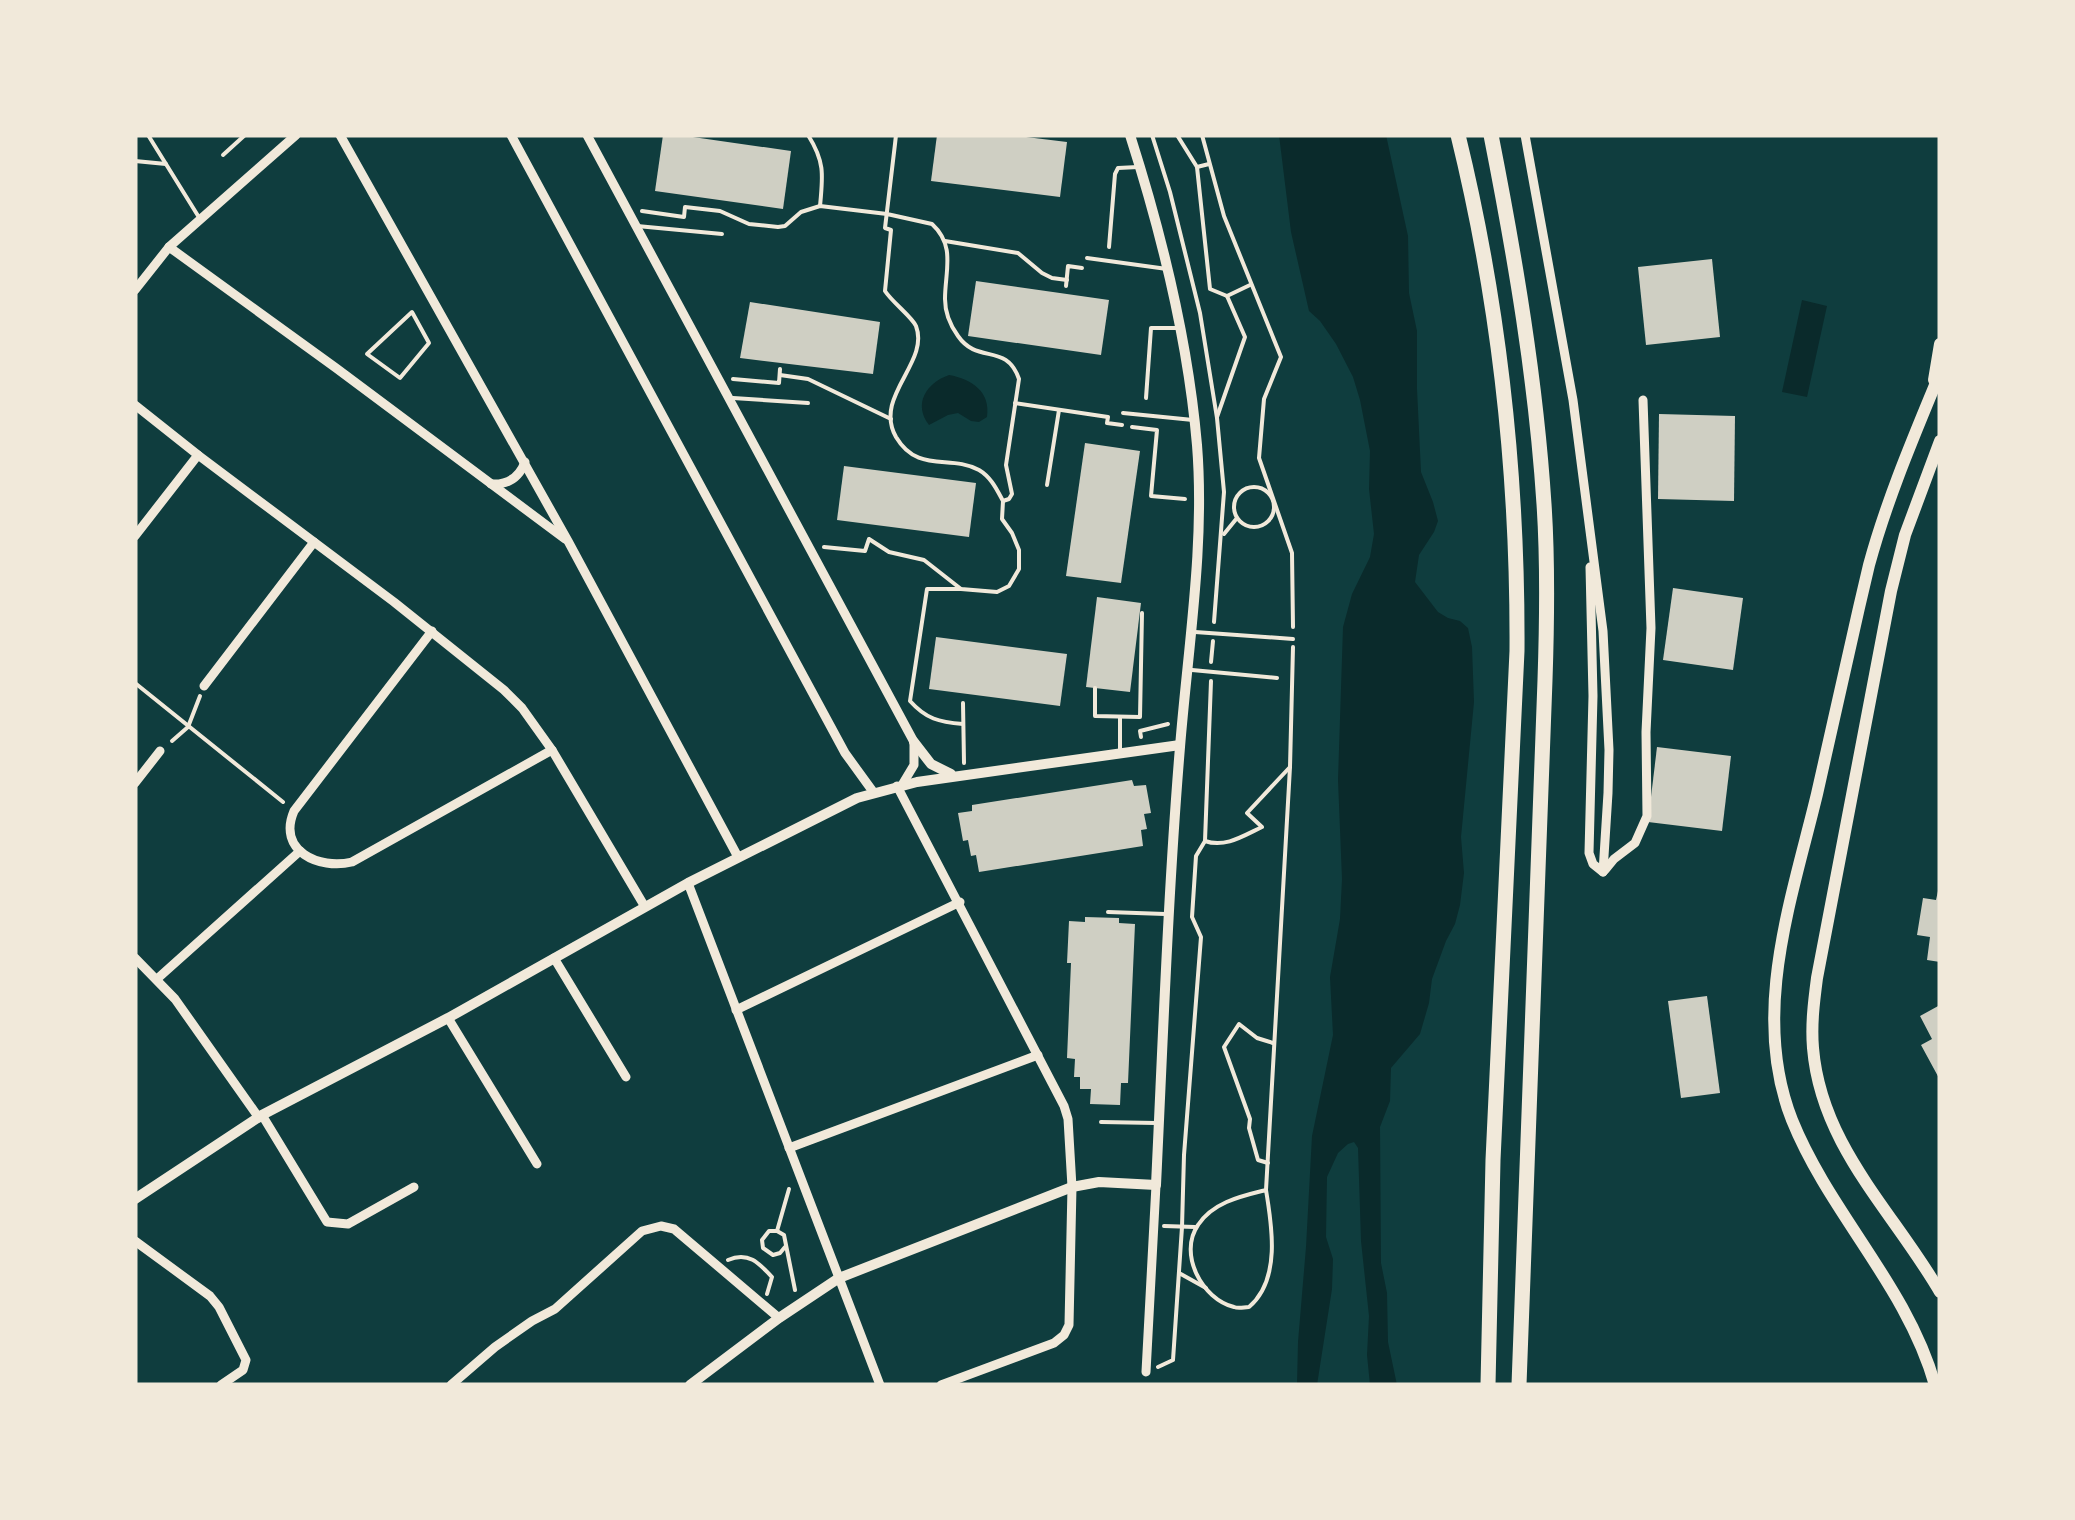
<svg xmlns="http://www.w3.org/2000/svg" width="2075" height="1520" font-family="Lora,serif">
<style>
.water{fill:#0a2a2b}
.building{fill:#cfcfc3}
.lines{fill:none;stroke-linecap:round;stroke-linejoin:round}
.path{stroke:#f1e9da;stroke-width:4}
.service{stroke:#f1e9da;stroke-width:4}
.minor{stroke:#f1e9da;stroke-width:9}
.tertiary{stroke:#f1e9da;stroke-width:10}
.primary{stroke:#f1e9da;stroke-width:12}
.motorway{stroke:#f1e9da;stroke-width:15}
</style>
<rect width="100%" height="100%" fill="#0f3d3e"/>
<!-- water -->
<g class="water">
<polygon points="1279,135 1386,135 1408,236 1409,293 1417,331 1417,389 1421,472 1433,502 1438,521 1434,532 1419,555 1415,582 1438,612 1448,618 1460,621 1468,628 1472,647 1474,702 1461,837 1464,873 1460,905 1455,924 1446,941 1432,979 1429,1003 1420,1034 1391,1068 1390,1101 1380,1127 1381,1263 1387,1293 1388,1342 1397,1385 1370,1385 1367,1355 1369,1316 1361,1241 1358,1148 1354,1142 1348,1144 1338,1153 1327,1177 1326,1237 1333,1259 1332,1289 1317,1385 1297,1385 1298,1342 1306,1247 1312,1136 1333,1035 1330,977 1340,919 1342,879 1338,780 1343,627 1352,594 1370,557 1374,534 1369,489 1370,451 1360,400 1353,377 1336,344 1320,321 1309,311 1291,232"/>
<polygon points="1802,300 1827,306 1807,397 1782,392"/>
<path d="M949,375C972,379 991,392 987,417L979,422L971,421L958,413L948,415L929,425C913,404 926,383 949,375Z"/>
</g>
<!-- building -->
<g class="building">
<polygon points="663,135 679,135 791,151 783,209 655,191"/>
<polygon points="937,135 1009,135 1067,142 1060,197 931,181"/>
<polygon points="1712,259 1720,337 1646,345 1638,267"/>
<polygon points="976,281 1109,300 1101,355 968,336"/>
<polygon points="750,302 880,322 873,374 740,358"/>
<polygon points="1659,414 1735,416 1734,501 1658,499"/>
<polygon points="1085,443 1140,451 1121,583 1066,576"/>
<polygon points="844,466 976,483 969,537 837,520"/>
<polygon points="1673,588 1743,598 1733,670 1663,660"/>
<polygon points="1097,597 1141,603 1130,692 1086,687"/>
<polygon points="936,637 1067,654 1060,706 929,689"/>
<polygon points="1657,747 1731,756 1722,831 1648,822"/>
<polygon points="1132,780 1134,786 1146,785 1151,813 1144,814 1147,829 1141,830 1143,846 979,872 976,855 971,856 968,840 963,841 958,813 972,811 972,805"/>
<polygon points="1938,891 1940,891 1940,962 1927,960 1930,937 1917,935 1923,898 1936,900"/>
<polygon points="1085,917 1119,918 1119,923 1135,924 1128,1083 1121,1083 1120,1105 1090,1104 1091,1089 1080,1089 1080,1077 1074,1077 1075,1059 1067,1058 1071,963 1067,963 1069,921 1085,922"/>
<polygon points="1707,996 1720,1093 1681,1098 1668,1001"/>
<polygon points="1940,1005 1940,1080 1921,1045 1932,1039 1920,1016"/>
</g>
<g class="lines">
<!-- path -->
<g class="path">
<path d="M808,135C825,162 823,175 820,206"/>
<polyline points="1152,135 1170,192 1200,313 1217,418 1224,492 1214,622"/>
<polyline points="1177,135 1197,167 1209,164"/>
<polyline points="1202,135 1224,216 1281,357 1264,399 1259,458 1292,553 1293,627"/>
<polyline points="1197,167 1210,289 1227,296 1245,337 1217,417"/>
<path d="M642,211L684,217L685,207L720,211L749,224L778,227L785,226L801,212L820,206L887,214L932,224C956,246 945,271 945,299C945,312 950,325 958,336C978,365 1006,342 1019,379L1006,465L1012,494L1009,499L1003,501C997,490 991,477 979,470C950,454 918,474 896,437C873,396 930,363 916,326C912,317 892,302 885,291L891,230L885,228L895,144L896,135"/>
<polyline points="945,241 1018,253 1042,273 1052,278 1067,280"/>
<polyline points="1066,286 1068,266 1082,268"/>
<polyline points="1227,296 1250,285"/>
<polygon points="412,312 429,343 400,378 367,354"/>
<polyline points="780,375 808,379 891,419"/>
<polyline points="733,379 779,383 780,369"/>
<polyline points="1015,403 1108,417 1107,423 1122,425"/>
<polyline points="1132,427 1157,430 1151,496 1185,499"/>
<polyline points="1047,485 1059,410"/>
<circle cx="1254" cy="507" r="20"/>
<polyline points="1224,534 1237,518"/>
<polyline points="824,547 865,551 869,539 889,552 924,560 961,589 997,592 1009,586 1019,569 1019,550 1012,533 1002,519 1003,501"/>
<path d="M961,589H927L910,701C926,719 939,722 963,724"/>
<polyline points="1211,662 1213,641"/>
<polyline points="135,683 283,802"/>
<polyline points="963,703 964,763"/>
<polyline points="1141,737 1140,731 1168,724"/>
<polyline points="172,741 188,727 200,696"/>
<path d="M1205,841C1225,848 1243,836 1262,827L1247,813L1290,767"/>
<polyline points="1268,1163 1258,1160 1249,1128 1250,1119 1224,1047 1239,1024 1257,1038 1273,1043"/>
<path d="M1266,1190C1242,1196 1213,1202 1198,1225C1178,1254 1202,1299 1234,1307C1239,1309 1244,1307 1249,1307C1281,1280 1272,1226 1266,1190L1290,767L1293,647"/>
<polyline points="1164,1226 1195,1227"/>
<polyline points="777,1231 789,1189"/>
<polyline points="785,1247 780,1253 773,1255 763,1248 762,1240 769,1231 777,1231 784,1235 795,1290"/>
<path d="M728,1260C748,1251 759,1263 772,1277L767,1294"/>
<polyline points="1179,1273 1206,1288"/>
<polyline points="1158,1367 1173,1360 1182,1227 1184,1155 1201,937 1192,917 1196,856 1205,841 1211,681"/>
</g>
<!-- service -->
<g class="service">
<polyline points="148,135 200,219"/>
<polyline points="223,155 245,135"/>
<polyline points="135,161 166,164"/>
<polyline points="637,226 722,234"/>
<polyline points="1109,247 1115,174 1118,168 1138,167"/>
<polyline points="1087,258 1167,269"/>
<polyline points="733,398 808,403"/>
<polyline points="1146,398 1151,328 1177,328"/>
<polyline points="1123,413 1193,420"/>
<polyline points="1195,632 1293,639"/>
<polyline points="1192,670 1277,678"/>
<polyline points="1095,688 1095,716 1140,717 1142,613"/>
<polyline points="1120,717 1120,752"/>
<polyline points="1108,912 1165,914"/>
<polyline points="1101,1122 1156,1123"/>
</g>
<!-- minor -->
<g class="minor">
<polyline points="340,135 568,541 738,857"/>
<polyline points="511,135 845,753 874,793"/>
<polyline points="587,135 914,742 914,765 902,785"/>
<polyline points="1525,135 1573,400 1603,631 1609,750 1608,793 1603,872"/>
<polyline points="169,247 336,368 565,539"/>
<polyline points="135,290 169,247 296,135"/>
<polyline points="135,405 198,455 394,602 504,690 522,708 552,750 645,907"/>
<path d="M491,484C507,485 519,478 525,462"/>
<polyline points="135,536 198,455"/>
<polyline points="1590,567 1593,696 1589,853 1593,864 1603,872"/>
<path d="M432,631L294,811C277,851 319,870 352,862L552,750"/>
<polyline points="204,686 314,542"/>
<polyline points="135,783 160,751"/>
<polyline points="897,786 1064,1106 1068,1119 1072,1187 1069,1325 1064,1335 1054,1343 941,1385"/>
<polyline points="1605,870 1614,859 1635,843 1647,816 1646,732 1651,628 1643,400"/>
<polyline points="688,883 880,1385"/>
<polyline points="135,958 175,999 259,1118"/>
<polyline points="554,958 626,1077"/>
<polyline points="157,979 300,851"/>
<polyline points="736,1010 960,902"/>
<polyline points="448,1018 537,1164"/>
<polyline points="262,1115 327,1222 348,1224 414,1187"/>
<polyline points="789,1148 1038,1055"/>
<polyline points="135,1241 210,1296 219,1307 246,1360 243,1370 221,1385"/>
<polyline points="1146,1372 1156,1185"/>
<polyline points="451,1385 495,1347 532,1321 555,1309 642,1231 661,1226 674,1229 779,1318"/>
</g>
<!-- tertiary -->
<g class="tertiary">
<polyline points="914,742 931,764 951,774"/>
<polyline points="135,1199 262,1115 448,1018 688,883 857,798 917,782 1180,745"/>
<path d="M690,1385L779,1318L839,1278L1072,1187L1099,1182L1156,1185C1163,1039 1168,893 1180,747C1188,647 1205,545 1197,445C1188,340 1162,235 1130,135"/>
</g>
<!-- primary -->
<g class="primary">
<polyline points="1934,380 1940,344"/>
<path d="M1940,441L1905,535L1891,591L1817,978C1814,1001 1811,1024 1813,1048C1821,1146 1893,1211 1940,1292"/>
<path d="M1935,1385C1907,1286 1830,1214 1792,1120C1750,1014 1792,898 1817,794C1834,717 1851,641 1869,565C1887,499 1914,436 1940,373"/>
</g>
<!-- motorway -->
<g class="motorway">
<path d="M1458,135C1499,302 1518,479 1517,651L1493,1160L1488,1385"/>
<path d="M1491,135C1515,257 1536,380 1544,504C1548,563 1547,621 1545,680L1519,1385"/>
</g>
</g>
<!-- border -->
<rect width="2075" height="1520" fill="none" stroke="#f1e9da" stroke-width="275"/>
</svg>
